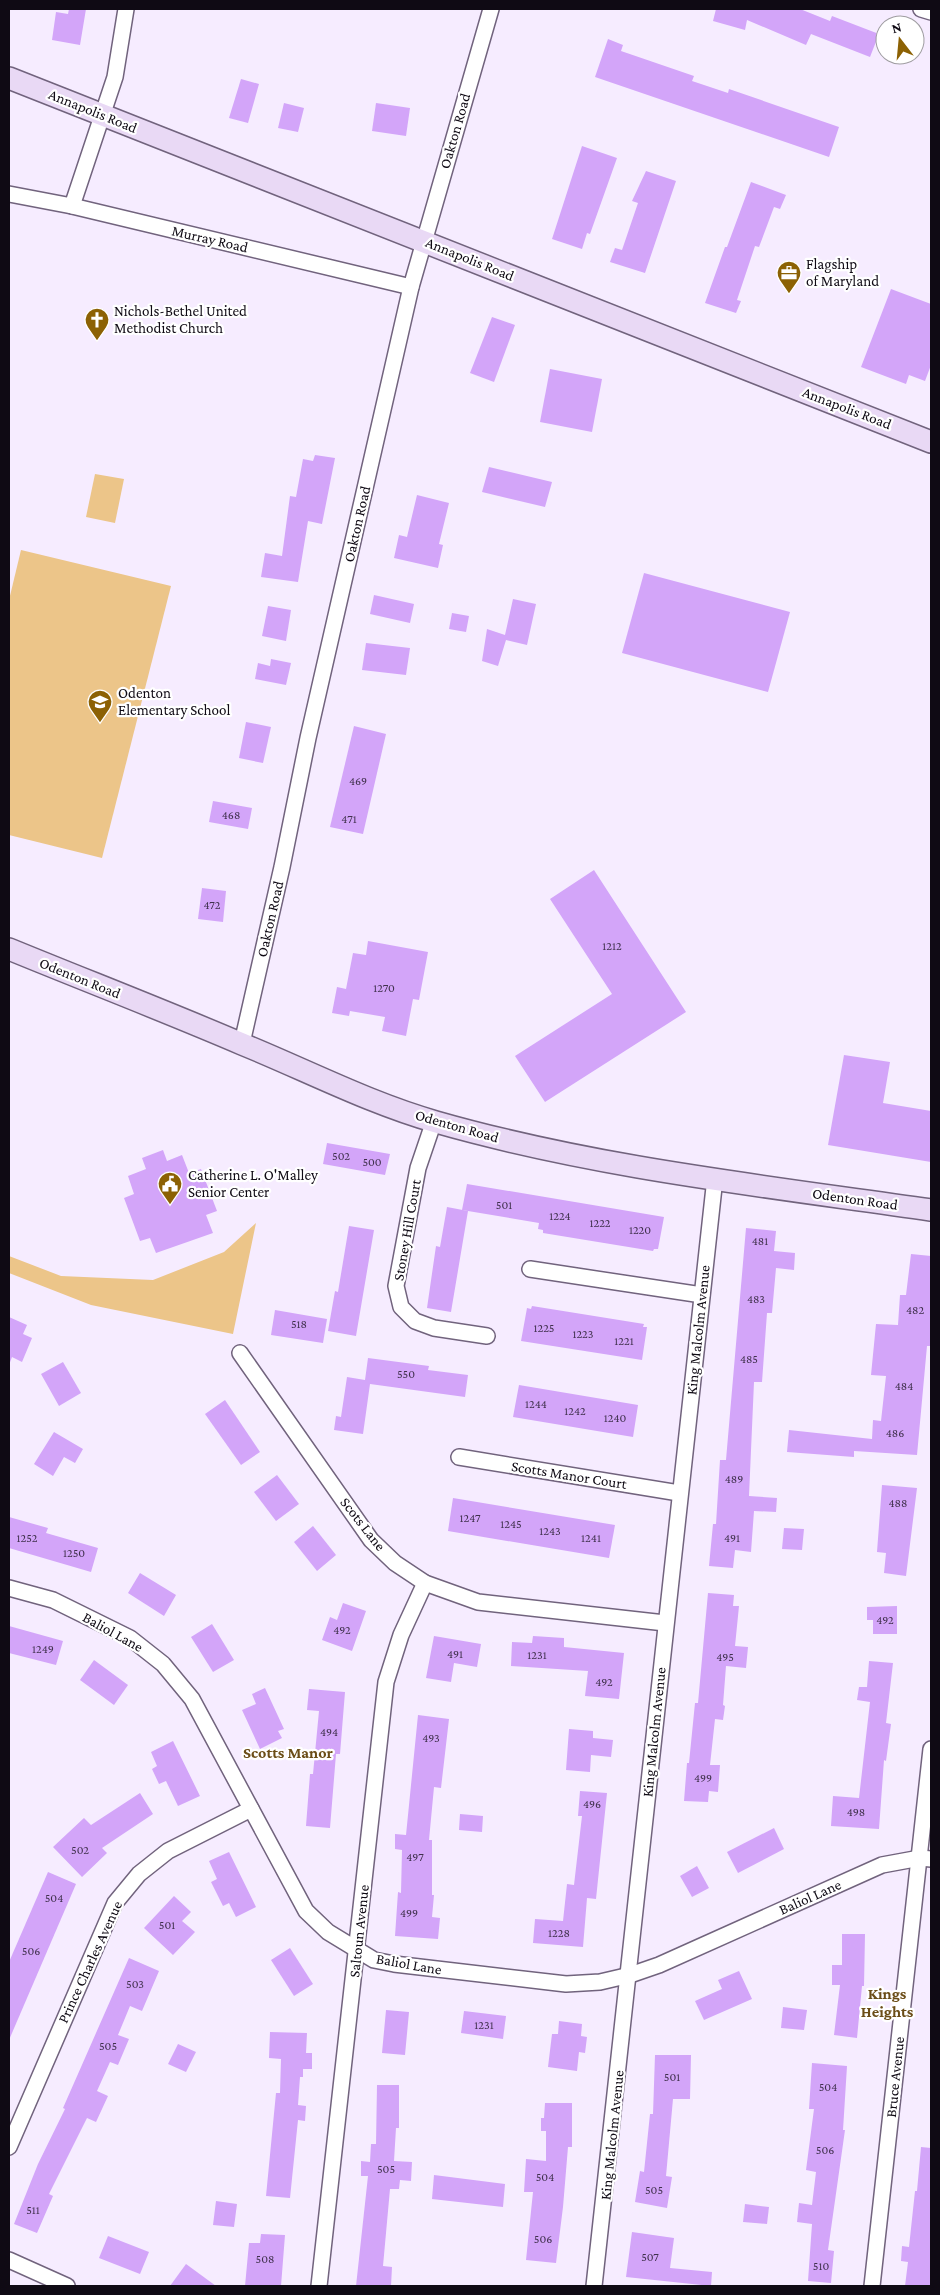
<svg xmlns="http://www.w3.org/2000/svg" width="940" height="2295" font-family="'Crimson Pro',serif">
<style>
.green{fill:#ecc589}
.building{fill:#d3a5f9}
.lines{fill:none;stroke-linecap:round;stroke-linejoin:round}
.street-casing{stroke:#71637d;stroke-width:18}
.secondary-casing{stroke:#71637d;stroke-width:24}
.street{stroke:#fff;stroke-width:15}
.secondary{stroke:#e9d9f5;stroke-width:21}
.labels{text-anchor:middle;stroke-width:4.5;stroke-linejoin:round;paint-order:stroke}
.number-label{font-size:12px;fill:#40314d}
.street-label{font-size:15px;fill:#0f0a14;stroke:#fff}
.poi-label{font-size:15px;fill:#0f0a14;stroke:#fff;text-anchor:start}
.neighbourhood-label{font-size:16px;font-weight:bold;fill:#6b4d17;stroke:#fff}
</style>
<rect width="100%" height="100%" fill="#f6ecff"/>
<!-- green -->
<g class="green">
<polygon points="95,474 124,479 115,523 86,517"/>
<polygon points="21,550 171,586 102,858 9,835 9,600"/>
<polygon points="256,1223 233,1334 91,1305 9,1273 9,1256 61,1276 153,1280 224,1252"/>
</g>
<!-- building -->
<g class="building">
<polygon points="69,9 86,9 80,45 52,40 56,12 68,14"/>
<polygon points="716,9 800,9 830,21 832,16 879,34 870,57 811,34 806,45 747,20 745,30 713,21"/>
<polygon points="608,39 623,45 621,51 694,76 692,81 728,93 729,89 839,127 829,157 595,77"/>
<polygon points="241,79 259,84 248,123 229,118"/>
<polygon points="284,103 304,108 298,132 278,128"/>
<polygon points="376,103 410,108 406,136 372,131"/>
<polygon points="582,146 617,158 590,234 587,233 582,249 552,239"/>
<polygon points="646,171 676,181 645,273 610,262 615,248 622,250 638,203 632,201"/>
<polygon points="751,182 786,195 780,209 774,207 759,247 755,246 737,300 741,301 736,313 705,303 725,247 727,247"/>
<polygon points="891,289 931,304 931,365 925,381 909,375 906,384 861,367"/>
<polygon points="492,317 515,325 494,382 470,373"/>
<polygon points="550,369 602,379 592,432 540,422"/>
<polygon points="315,455 335,458 322,524 308,521 298,582 261,577 265,553 282,556 290,496 296,497 303,459 313,461"/>
<polygon points="489,467 552,482 545,507 482,492"/>
<polygon points="417,495 449,503 439,544 443,545 438,568 394,558 399,535 407,537"/>
<polygon points="644,573 790,612 768,692 622,653"/>
<polygon points="374,595 414,604 410,623 370,614"/>
<polygon points="513,599 536,604 527,645 506,640 498,666 482,661 487,629 505,635"/>
<polygon points="268,606 291,610 286,641 262,636"/>
<polygon points="452,613 469,616 466,632 449,629"/>
<polygon points="366,643 410,648 406,675 362,670"/>
<polygon points="271,659 291,663 286,685 255,679 258,663 270,666"/>
<polygon points="246,722 271,727 263,763 239,758"/>
<polygon points="354,726 386,734 363,834 330,827"/>
<polygon points="213,801 252,808 248,829 209,822"/>
<polygon points="594,870 686,1012 545,1102 515,1056 612,994 550,899"/>
<polygon points="202,888 226,891 223,922 198,919"/>
<polygon points="368,941 428,952 419,1000 413,999 406,1036 382,1031 385,1017 350,1011 349,1016 332,1013 337,987 346,989 353,953 366,955"/>
<polygon points="844,1055 890,1062 883,1103 931,1111 931,1162 828,1145"/>
<polygon points="327,1143 390,1154 385,1175 323,1164"/>
<polygon points="163,1150 167,1161 182,1155 189,1173 201,1169 217,1211 206,1215 213,1233 156,1253 150,1238 140,1241 124,1198 134,1194 128,1176 146,1169 142,1158"/>
<polygon points="467,1184 664,1217 658,1249 654,1249 653,1251 543,1233 543,1230 538,1229 539,1223 462,1210"/>
<polygon points="447,1207 468,1211 451,1312 427,1308 436,1246 440,1247"/>
<polygon points="349,1226 374,1230 356,1336 328,1331 335,1291 338,1292"/>
<polygon points="746,1228 776,1231 774,1251 795,1253 794,1270 776,1268 772,1313 767,1313 762,1382 754,1382 749,1496 777,1498 776,1512 754,1511 751,1552 735,1550 733,1568 709,1566 713,1524 716,1524 720,1460 726,1460"/>
<polygon points="911,1254 931,1256 931,1346 927,1346 917,1455 854,1451 854,1457 787,1452 789,1430 872,1439 873,1420 881,1421 886,1376 871,1375 876,1324 898,1325 900,1295 906,1295"/>
<polygon points="532,1306 644,1324 643,1327 647,1327 642,1360 521,1341 527,1308 531,1309"/>
<polygon points="275,1310 327,1319 323,1343 271,1335"/>
<polygon points="9,1317 27,1325 23,1334 32,1338 22,1362 12,1357 9,1365"/>
<polygon points="368,1358 429,1366 428,1370 468,1375 465,1397 370,1384 363,1434 334,1430 336,1416 341,1417 347,1377 365,1380"/>
<polygon points="63,1362 81,1393 59,1406 41,1374"/>
<polygon points="519,1385 638,1405 633,1437 513,1417"/>
<polygon points="225,1400 260,1452 241,1465 205,1414"/>
<polygon points="54,1432 83,1449 75,1463 64,1457 53,1476 34,1464"/>
<polygon points="277,1475 299,1504 276,1521 254,1492"/>
<polygon points="882,1485 917,1488 906,1576 884,1573 886,1553 877,1552"/>
<polygon points="453,1498 615,1525 609,1558 448,1531"/>
<polygon points="9,1517 48,1528 46,1533 98,1548 91,1572 9,1548"/>
<polygon points="313,1526 336,1555 317,1571 294,1542"/>
<polygon points="784,1528 804,1529 802,1550 782,1549"/>
<polygon points="140,1573 176,1595 164,1616 128,1593"/>
<polygon points="708,1593 734,1595 733,1606 739,1606 735,1646 748,1647 746,1668 726,1666 723,1705 725,1706 723,1720 715,1719 710,1765 720,1765 718,1792 709,1791 708,1802 684,1801 687,1763 689,1763 695,1703 698,1703"/>
<polygon points="343,1603 366,1611 352,1651 322,1640 330,1617 337,1620"/>
<polygon points="897,1606 897,1634 873,1634 873,1620 867,1620 867,1607"/>
<polygon points="212,1624 234,1660 213,1672 191,1637"/>
<polygon points="9,1626 63,1641 56,1665 9,1653"/>
<polygon points="434,1636 481,1644 477,1667 454,1663 451,1682 426,1678"/>
<polygon points="533,1636 564,1638 564,1647 624,1653 619,1699 585,1696 588,1671 511,1666 512,1642 532,1643"/>
<polygon points="94,1660 128,1685 114,1705 80,1680"/>
<polygon points="869,1661 893,1663 886,1723 891,1724 886,1761 884,1760 879,1829 831,1826 833,1796 859,1798 870,1702 857,1700 859,1687 867,1687"/>
<polygon points="265,1688 284,1729 278,1731 282,1738 260,1749 242,1710 256,1704 252,1694"/>
<polygon points="309,1689 345,1692 340,1754 336,1754 330,1828 306,1826 310,1774 313,1774 319,1711 307,1710"/>
<polygon points="418,1715 449,1719 441,1788 434,1787 429,1840 432,1840 432,1895 434,1895 432,1917 440,1918 438,1939 395,1936 398,1892 401,1893 402,1850 395,1849 395,1834 406,1835"/>
<polygon points="569,1729 593,1731 593,1738 613,1740 611,1757 591,1755 590,1772 566,1770"/>
<polygon points="173,1741 200,1796 178,1806 166,1781 159,1784 152,1769 157,1766 151,1752"/>
<polygon points="580,1791 607,1793 596,1899 587,1898 583,1947 533,1943 535,1919 563,1921 567,1884 574,1885 582,1816 578,1816"/>
<polygon points="140,1793 153,1814 102,1848 107,1853 82,1877 53,1847 84,1818 91,1825"/>
<polygon points="460,1814 483,1816 482,1832 459,1830"/>
<polygon points="774,1828 784,1849 738,1873 727,1852"/>
<polygon points="229,1852 256,1907 236,1917 229,1903 223,1906 211,1882 217,1879 209,1861"/>
<polygon points="697,1866 709,1888 692,1897 680,1876"/>
<polygon points="48,1872 76,1884 9,2040 9,1962"/>
<polygon points="174,1896 191,1912 182,1921 195,1932 173,1955 144,1928"/>
<polygon points="842,1934 865,1934 864,1986 862,1986 857,2038 834,2035 840,1985 832,1985 832,1965 842,1965"/>
<polygon points="290,1948 313,1984 294,1996 271,1960"/>
<polygon points="129,1958 159,1971 142,2011 130,2006 118,2035 129,2039 118,2065 110,2062 97,2091 108,2096 96,2122 87,2118 49,2194 53,2196 37,2233 14,2224 38,2164 65,2109 63,2108"/>
<polygon points="739,1971 752,1999 704,2020 695,2001 722,1989 718,1980"/>
<polygon points="783,2007 807,2010 804,2030 781,2028"/>
<polygon points="386,2010 409,2012 405,2055 382,2053"/>
<polygon points="464,2011 506,2016 503,2039 461,2033"/>
<polygon points="559,2021 582,2024 581,2036 587,2037 585,2053 579,2052 577,2071 548,2067 552,2034 558,2034"/>
<polygon points="270,2032 307,2033 306,2053 312,2053 312,2069 303,2069 303,2077 300,2077 298,2105 306,2106 305,2121 298,2120 290,2198 266,2196 276,2093 280,2093 281,2059 269,2058"/>
<polygon points="178,2044 196,2052 186,2072 168,2064"/>
<polygon points="655,2055 691,2055 690,2099 673,2099 666,2176 672,2177 667,2208 635,2202 640,2171 644,2172 650,2114 653,2114"/>
<polygon points="812,2063 847,2066 843,2130 845,2130 828,2250 834,2251 831,2283 808,2281 812,2224 797,2222 799,2203 812,2205 816,2172 806,2170 814,2109 809,2109"/>
<polygon points="377,2085 399,2085 399,2128 396,2128 394,2161 412,2162 411,2181 400,2180 399,2189 390,2189 383,2266 392,2267 391,2286 356,2286 368,2176 361,2176 361,2161 370,2162 371,2144 376,2144"/>
<polygon points="545,2103 572,2103 572,2147 568,2147 563,2207 556,2263 526,2260 533,2192 524,2192 526,2159 546,2161 546,2131 541,2131 541,2118 544,2118"/>
<polygon points="921,2147 931,2148 931,2286 905,2286 908,2262 901,2261 902,2246 909,2247 915,2191 917,2191"/>
<polygon points="434,2175 505,2184 503,2207 432,2199"/>
<polygon points="216,2201 237,2204 234,2227 213,2225"/>
<polygon points="745,2204 769,2207 767,2224 743,2222"/>
<polygon points="632,2232 674,2238 670,2268 712,2272 711,2286 626,2277"/>
<polygon points="261,2234 285,2235 281,2286 245,2286 249,2243 260,2243"/>
<polygon points="108,2236 149,2252 140,2274 99,2258"/>
<polygon points="186,2264 216,2286 170,2286"/>
</g>
<g class="lines">
<defs>
<g id="street">
<polyline points="921,9 931,12"/>
<polyline points="9,194 72,206 411,287"/>
<polyline points="72,206 115,77 126,9"/>
<polyline points="242,1043 282,867 308,738 411,287 491,9"/>
<polyline points="434,1121 418,1168 396,1286 401,1307 415,1321 434,1328 487,1336"/>
<polyline points="530,1269 702,1295"/>
<polyline points="240,1353 371,1540 395,1563 425,1583 478,1602 665,1623"/>
<polyline points="459,1457 679,1493"/>
<polyline points="9,1588 53,1600 130,1638 163,1664 192,1699 306,1911 328,1932 374,1960 394,1964 566,1984 600,1982 630,1975 659,1965 882,1865 920,1858 931,1859"/>
<polyline points="9,2147 115,1903 139,1874 168,1851 251,1809"/>
<polyline points="9,2260 67,2286"/>
<polyline points="319,2286 386,1682 401,1635 425,1583"/>
<polyline points="594,2286 715,1178"/>
<polyline points="872,2286 931,1749"/>
</g>
<g id="secondary">
<polyline points="9,78 931,442"/>
<path d="M9,949C87,981 165,1011 242,1044C306,1070 369,1103 436,1122C597,1168 765,1186 931,1210"/>
</g>
</defs>
<!-- street casing -->
<use href="#street" class="street-casing"/>
<!-- secondary casing -->
<use href="#secondary" class="secondary-casing"/>
<!-- street -->
<use href="#street" class="street"/>
<!-- secondary -->
<use href="#secondary" class="secondary"/>
</g>
<!-- icons -->
<defs>
<symbol id="office-pin" viewBox="-11 -11 22 30"><path d="M0 17L-7.5 6A9.5 9.5 0 1 1 7.5 6Z" fill="#8c6104" stroke="#fff"/><path d="M-6-3h4V-5.5h4V-3h4V5H-6ZM-1-4.5V-3h2v-1.5ZM-6 0V1H6V0Z" fill="#fff"/></symbol>
<symbol id="church-pin" viewBox="-11 -11 22 30"><path d="M0 17L-7.5 6A9.5 9.5 0 1 1 7.5 6Z" fill="#8c6104" stroke="#fff"/><path d="M-1.2-6h2.4v3.5h3.3v2.4h-3.3V6h-2.4V-.1h-3.3v-2.4h3.3Z" fill="#fff"/></symbol>
<symbol id="school-pin" viewBox="-11 -11 22 30"><path d="M0 17L-7.5 6A9.5 9.5 0 1 1 7.5 6Z" fill="#8c6104" stroke="#fff"/><path d="M0-5L7-2L0 1L-7-2ZM-4 1L0 2.5L4 1V4Q0 6-4 4Z" fill="#fff"/></symbol>
<symbol id="civic-pin" viewBox="-11 -11 22 30"><path d="M0 17L-7.5 6A9.5 9.5 0 1 1 7.5 6Z" fill="#8c6104" stroke="#fff"/><path d="M-.6-6.5H3V-4.5H.6V-3L4-1V1h2V6H-6V1h2V-1L-.6-3ZM-1.2 2.5V6h2.4V2.5Z" fill="#fff"/></symbol>
</defs>
<g fill-rule="evenodd">
<use href="#office-pin" x="775" y="259" width="28" height="38"/>
<use href="#church-pin" x="83" y="306" width="28" height="38"/>
<use href="#school-pin" x="86" y="688" width="28" height="38"/>
<use href="#civic-pin" x="156" y="1170" width="28" height="38"/>
</g>
<g class="labels">
<!-- number labels -->
<g class="number-label">
<text x="358" y="785">469</text>
<text x="231" y="819">468</text>
<text x="349" y="823">471</text>
<text x="212" y="909">472</text>
<text x="612" y="950">1212</text>
<text x="384" y="992">1270</text>
<text x="341" y="1160">502</text>
<text x="372" y="1166">500</text>
<text x="504" y="1209">501</text>
<text x="560" y="1220">1224</text>
<text x="600" y="1227">1222</text>
<text x="640" y="1234">1220</text>
<text x="760" y="1245">481</text>
<text x="756" y="1303">483</text>
<text x="915" y="1314">482</text>
<text x="299" y="1328">518</text>
<text x="544" y="1332">1225</text>
<text x="583" y="1338">1223</text>
<text x="624" y="1345">1221</text>
<text x="749" y="1363">485</text>
<text x="406" y="1378">550</text>
<text x="904" y="1390">484</text>
<text x="536" y="1408">1244</text>
<text x="575" y="1415">1242</text>
<text x="615" y="1422">1240</text>
<text x="895" y="1437">486</text>
<text x="734" y="1483">489</text>
<text x="898" y="1507">488</text>
<text x="470" y="1522">1247</text>
<text x="511" y="1528">1245</text>
<text x="550" y="1535">1243</text>
<text x="27" y="1542">1252</text>
<text x="591" y="1542">1241</text>
<text x="732" y="1542">491</text>
<text x="74" y="1557">1250</text>
<text x="885" y="1624">492</text>
<text x="342" y="1634">492</text>
<text x="43" y="1653">1249</text>
<text x="455" y="1658">491</text>
<text x="537" y="1659">1231</text>
<text x="725" y="1661">495</text>
<text x="604" y="1686">492</text>
<text x="329" y="1736">494</text>
<text x="431" y="1742">493</text>
<text x="703" y="1782">499</text>
<text x="592" y="1808">496</text>
<text x="856" y="1816">498</text>
<text x="80" y="1854">502</text>
<text x="415" y="1861">497</text>
<text x="54" y="1902">504</text>
<text x="409" y="1917">499</text>
<text x="167" y="1929">501</text>
<text x="559" y="1937">1228</text>
<text x="31" y="1955">506</text>
<text x="135" y="1988">503</text>
<text x="484" y="2029">1231</text>
<text x="108" y="2050">505</text>
<text x="672" y="2081">501</text>
<text x="828" y="2091">504</text>
<text x="825" y="2154">506</text>
<text x="386" y="2173">505</text>
<text x="545" y="2181">504</text>
<text x="654" y="2194">505</text>
<text x="33" y="2214">511</text>
<text x="543" y="2243">506</text>
<text x="650" y="2261">507</text>
<text x="265" y="2263">508</text>
<text x="821" y="2270">510</text>
</g>
<!-- street labels -->
<g class="street-label">
<text transform="translate(93 111) rotate(22)" y="5">Annapolis Road</text>
<text transform="translate(455 131) rotate(-74)" y="5">Oakton Road</text>
<text transform="translate(210 239) rotate(13)" y="5">Murray Road</text>
<text transform="translate(470 259) rotate(22)" y="5">Annapolis Road</text>
<text transform="translate(847 408) rotate(21)" y="5">Annapolis Road</text>
<text transform="translate(357 524) rotate(-77)" y="5">Oakton Road</text>
<text transform="translate(270 919) rotate(-77)" y="5">Oakton Road</text>
<text transform="translate(80 978) rotate(22)" y="5">Odenton Road</text>
<text transform="translate(457 1126) rotate(16)" y="5">Odenton Road</text>
<text transform="translate(855 1199) rotate(8)" y="5">Odenton Road</text>
<text transform="translate(407 1230) rotate(-80)" y="5">Stoney Hill Court</text>
<text transform="translate(698 1330) rotate(-84)" y="5">King Malcolm Avenue</text>
<text transform="translate(569 1475) rotate(9)" y="5">Scotts Manor Court</text>
<text transform="translate(363 1524) rotate(52)" y="5">Scots Lane</text>
<text transform="translate(113 1632) rotate(29)" y="5">Baliol Lane</text>
<text transform="translate(654 1732) rotate(-84)" y="5">King Malcolm Avenue</text>
<text transform="translate(810 1897) rotate(-24)" y="5">Baliol Lane</text>
<text transform="translate(359 1931) rotate(-84)" y="5">Saltoun Avenue</text>
<text transform="translate(90 1962) rotate(-65)" y="5">Prince Charles Avenue</text>
<text transform="translate(409 1964) rotate(10)" y="5">Baliol Lane</text>
<text transform="translate(895 2077) rotate(-84)" y="5">Bruce Avenue</text>
<text transform="translate(612 2135) rotate(-84)" y="5">King Malcolm Avenue</text>
</g>
<!-- poi labels -->
<g class="poi-label">
<text x="806" y="269">Flagship<tspan x="806" dy="17">of Maryland</tspan></text>
<text x="114" y="316">Nichols-Bethel United<tspan x="114" dy="17">Methodist Church</tspan></text>
<text x="118" y="698">Odenton<tspan x="118" dy="17">Elementary School</tspan></text>
<text x="188" y="1180">Catherine L. O'Malley<tspan x="188" dy="17">Senior Center</tspan></text>
</g>
<!-- neighbourhood labels -->
<g class="neighbourhood-label">
<text x="288" y="1758">Scotts Manor</text>
<text x="887" y="1999">Kings<tspan x="887" dy="18">Heights</tspan></text>
</g>
</g>
<!-- border -->
<rect width="940" height="2295" fill="none" stroke="#0f0a14" stroke-width="20"/>
<!-- north arrow -->
<g transform="translate(900 40) rotate(344)"><circle r="24" fill="#ffffff" stroke="#9f9da1"/>
<path d="M0-4L9 19L0 12L-9 19Z" fill="#8c6104"/>
<text y="-8" font-size="14" font-weight="bold" text-anchor="middle" fill="#0f0a14">N</text>
</g>
</svg>
